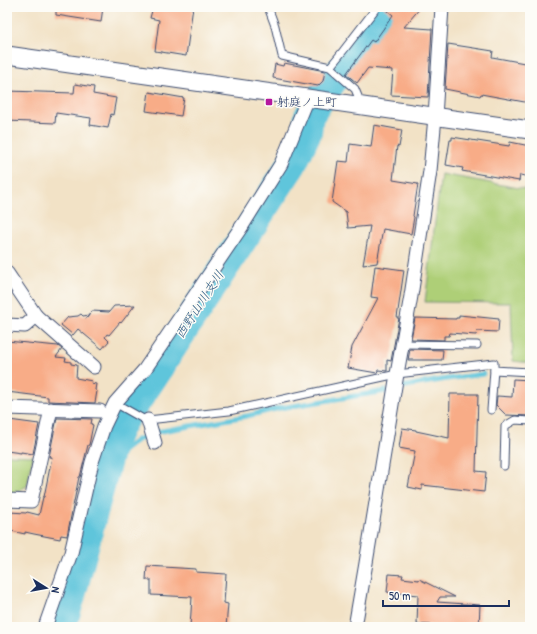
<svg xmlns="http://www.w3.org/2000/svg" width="537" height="634" font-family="'Patrick Hand','Klee One',sans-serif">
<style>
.green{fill:#aecf77;stroke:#647f6a}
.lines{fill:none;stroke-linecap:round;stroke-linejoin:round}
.stream{stroke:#5ec5db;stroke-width:5}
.river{stroke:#5ec5db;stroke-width:30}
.building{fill:#f8ac87}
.service-casing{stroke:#3b4a6e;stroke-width:9}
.minor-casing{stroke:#3b4a6e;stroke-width:15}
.tertiary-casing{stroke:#3b4a6e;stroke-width:19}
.service{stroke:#fff;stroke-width:7}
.minor{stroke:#fff;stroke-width:13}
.tertiary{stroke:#fff;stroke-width:17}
.poi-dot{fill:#b5179e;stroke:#fdfcf7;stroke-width:1.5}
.labels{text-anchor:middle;stroke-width:3;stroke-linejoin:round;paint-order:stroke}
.poi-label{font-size:12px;fill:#1b2f5e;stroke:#fdfcf7;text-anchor:start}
.water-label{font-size:13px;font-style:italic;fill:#2f5c84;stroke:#fdfcf7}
</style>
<rect width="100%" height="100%" fill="#fdfcf7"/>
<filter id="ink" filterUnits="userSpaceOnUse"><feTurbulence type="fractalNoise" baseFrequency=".025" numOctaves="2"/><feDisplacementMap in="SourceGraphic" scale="8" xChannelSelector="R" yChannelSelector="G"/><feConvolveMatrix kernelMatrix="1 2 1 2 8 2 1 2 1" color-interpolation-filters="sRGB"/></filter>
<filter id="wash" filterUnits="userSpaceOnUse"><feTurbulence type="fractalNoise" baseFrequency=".012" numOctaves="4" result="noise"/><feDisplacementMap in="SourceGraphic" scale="16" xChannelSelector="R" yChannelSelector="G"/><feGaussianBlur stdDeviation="0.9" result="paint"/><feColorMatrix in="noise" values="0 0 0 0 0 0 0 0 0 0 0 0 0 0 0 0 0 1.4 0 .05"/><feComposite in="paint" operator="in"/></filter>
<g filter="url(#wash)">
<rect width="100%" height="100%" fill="#f2e2c6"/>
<!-- green -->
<g class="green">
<polygon points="441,174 530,190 530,363 513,361 511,303 425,302"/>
<polygon points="7,455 33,456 27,486 14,493 7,492"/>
</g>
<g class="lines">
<!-- stream -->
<g class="stream">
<polyline points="400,387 447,379 483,374"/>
<polyline points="103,472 123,451 137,440 156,432 247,416 280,408 386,391"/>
</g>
<!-- river -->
<polyline class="river" points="61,627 70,599 111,445 122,421 136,402 292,164 307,132 309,116 332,81 352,58 390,7"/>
</g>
<g id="blocks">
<!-- building -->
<g class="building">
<polygon points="56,7 103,7 101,22 56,15"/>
<polygon points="153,7 193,7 186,56 155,51 159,20 150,18"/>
<polygon points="383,7 421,7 404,27 432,29 428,97 391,95 393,70 368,68 357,83 346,74 371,40 374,42 393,15"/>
<polygon points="448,44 493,51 492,57 530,64 530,103 481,94 480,96 445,89"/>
<polygon points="284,63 325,71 323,81 318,86 273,78 275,64 283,66"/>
<polygon points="75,84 94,87 93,94 116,98 113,115 111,114 108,128 90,125 91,118 56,113 55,123 7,121 7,91 74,93"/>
<polygon points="149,92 184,98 181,116 146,111"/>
<polygon points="374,125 402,130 399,147 397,146 393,180 418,184 413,216 414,217 411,234 383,229 377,263 363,265 370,226 348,228 346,212 332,202 338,161 348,162 350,144 371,147"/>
<polygon points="452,137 509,146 510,142 530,146 530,177 520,175 519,181 462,171 463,168 446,165 450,140 452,140"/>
<polygon points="375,266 404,270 397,318 399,318 391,361 387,360 387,371 378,370 377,373 348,368 352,347 378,298 371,297"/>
<polygon points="135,305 121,323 120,322 109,335 107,334 105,337 109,341 102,349 78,329 73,335 61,325 68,317 78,316 81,314 83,316 89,315 86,319 92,311 109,312 114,306"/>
<polygon points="459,315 499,319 498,332 477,331 476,335 450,333 449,336 444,336 444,340 411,339 415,318 456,319 456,318 459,318"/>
<polygon points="7,341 58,346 62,349 56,357 66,358 65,361 71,362 71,364 77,365 76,378 92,381 91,383 96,384 95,390 97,391 95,403 48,401 48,397 7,392"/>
<polygon points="410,349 443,350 442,360 408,360"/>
<polygon points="513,379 530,380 530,416 506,415 496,405 497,396 512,397"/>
<polygon points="450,394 478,394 476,471 486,472 484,492 422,485 422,490 408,487 415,451 399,448 402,428 416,430 416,431 449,438"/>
<polygon points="57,418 92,419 91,424 93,425 89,445 88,445 80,477 79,477 67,536 61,535 60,539 34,534 25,532 25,534 7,530 9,512 26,513 27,512 39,515 43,497 44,497 52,457 49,457"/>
<polygon points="9,420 39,424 33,454 21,452 21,453 7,451 7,435"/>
<polygon points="147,566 196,569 196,572 226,574 224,603 228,604 226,627 190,627 192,597 151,595 151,580 146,580"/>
<polygon points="389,574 403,575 402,578 419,580 419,579 455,597 440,597 437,602 480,605 479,627 460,627 417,624 418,595 387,592"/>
</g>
</g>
</g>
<g filter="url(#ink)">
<use href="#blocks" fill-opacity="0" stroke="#3b4a6e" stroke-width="1"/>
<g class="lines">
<defs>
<g id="service">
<polyline points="268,7 275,26 282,56 330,67 355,89 362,106"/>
<polyline points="330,67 343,51 377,7"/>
<polyline points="403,344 477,345"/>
<polyline points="115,403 145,420 148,420 229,411 397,374 494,363 494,370 530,372"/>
<polyline points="491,410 494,370"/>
<polyline points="504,466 505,426 515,420 530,421"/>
</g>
<g id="minor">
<polyline points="7,273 36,316 25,326 7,325"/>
<polyline points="36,316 94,367"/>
<polyline points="7,408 100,411"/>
<polyline points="148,420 155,443"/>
<polyline points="7,500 31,501 51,409"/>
<polyline points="45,627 71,553 92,462 104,426 115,403 145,369 242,226 281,164 308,98"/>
<polyline points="355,627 366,563 397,374 411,296 430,171 435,117 442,7"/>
</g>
<polyline id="tertiary" points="7,55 530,130"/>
</defs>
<!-- service casing -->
<use href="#service" class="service-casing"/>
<!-- minor casing -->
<use href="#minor" class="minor-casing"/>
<!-- tertiary casing -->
<use href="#tertiary" class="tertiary-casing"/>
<!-- service -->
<use href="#service" class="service"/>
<!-- minor -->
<use href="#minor" class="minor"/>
<!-- tertiary -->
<use href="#tertiary" class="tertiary"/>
</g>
</g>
<!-- markers -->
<rect class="poi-dot" x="265" y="98" width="8" height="8" rx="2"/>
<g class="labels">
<!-- poi labels -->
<g class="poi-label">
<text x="277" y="106">射庭ノ上町</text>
</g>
<!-- water labels -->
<g class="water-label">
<text transform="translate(199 304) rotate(-57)" y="5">西野山川支川</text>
</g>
</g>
<!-- margin -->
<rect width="537" height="634" fill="none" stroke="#fdfcf7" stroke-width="24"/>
<!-- north arrow -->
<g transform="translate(46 588) rotate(101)" stroke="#fdfcf7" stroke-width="3" paint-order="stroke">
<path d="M0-3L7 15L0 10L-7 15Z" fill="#1b2f5e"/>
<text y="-6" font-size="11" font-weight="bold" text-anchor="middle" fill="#1b2f5e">N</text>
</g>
<!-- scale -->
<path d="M383 600v6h126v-6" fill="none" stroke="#1b2f5e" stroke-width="2"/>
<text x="389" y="600" font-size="12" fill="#1b2f5e" stroke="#fdfcf7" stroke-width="3" paint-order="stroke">50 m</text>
</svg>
